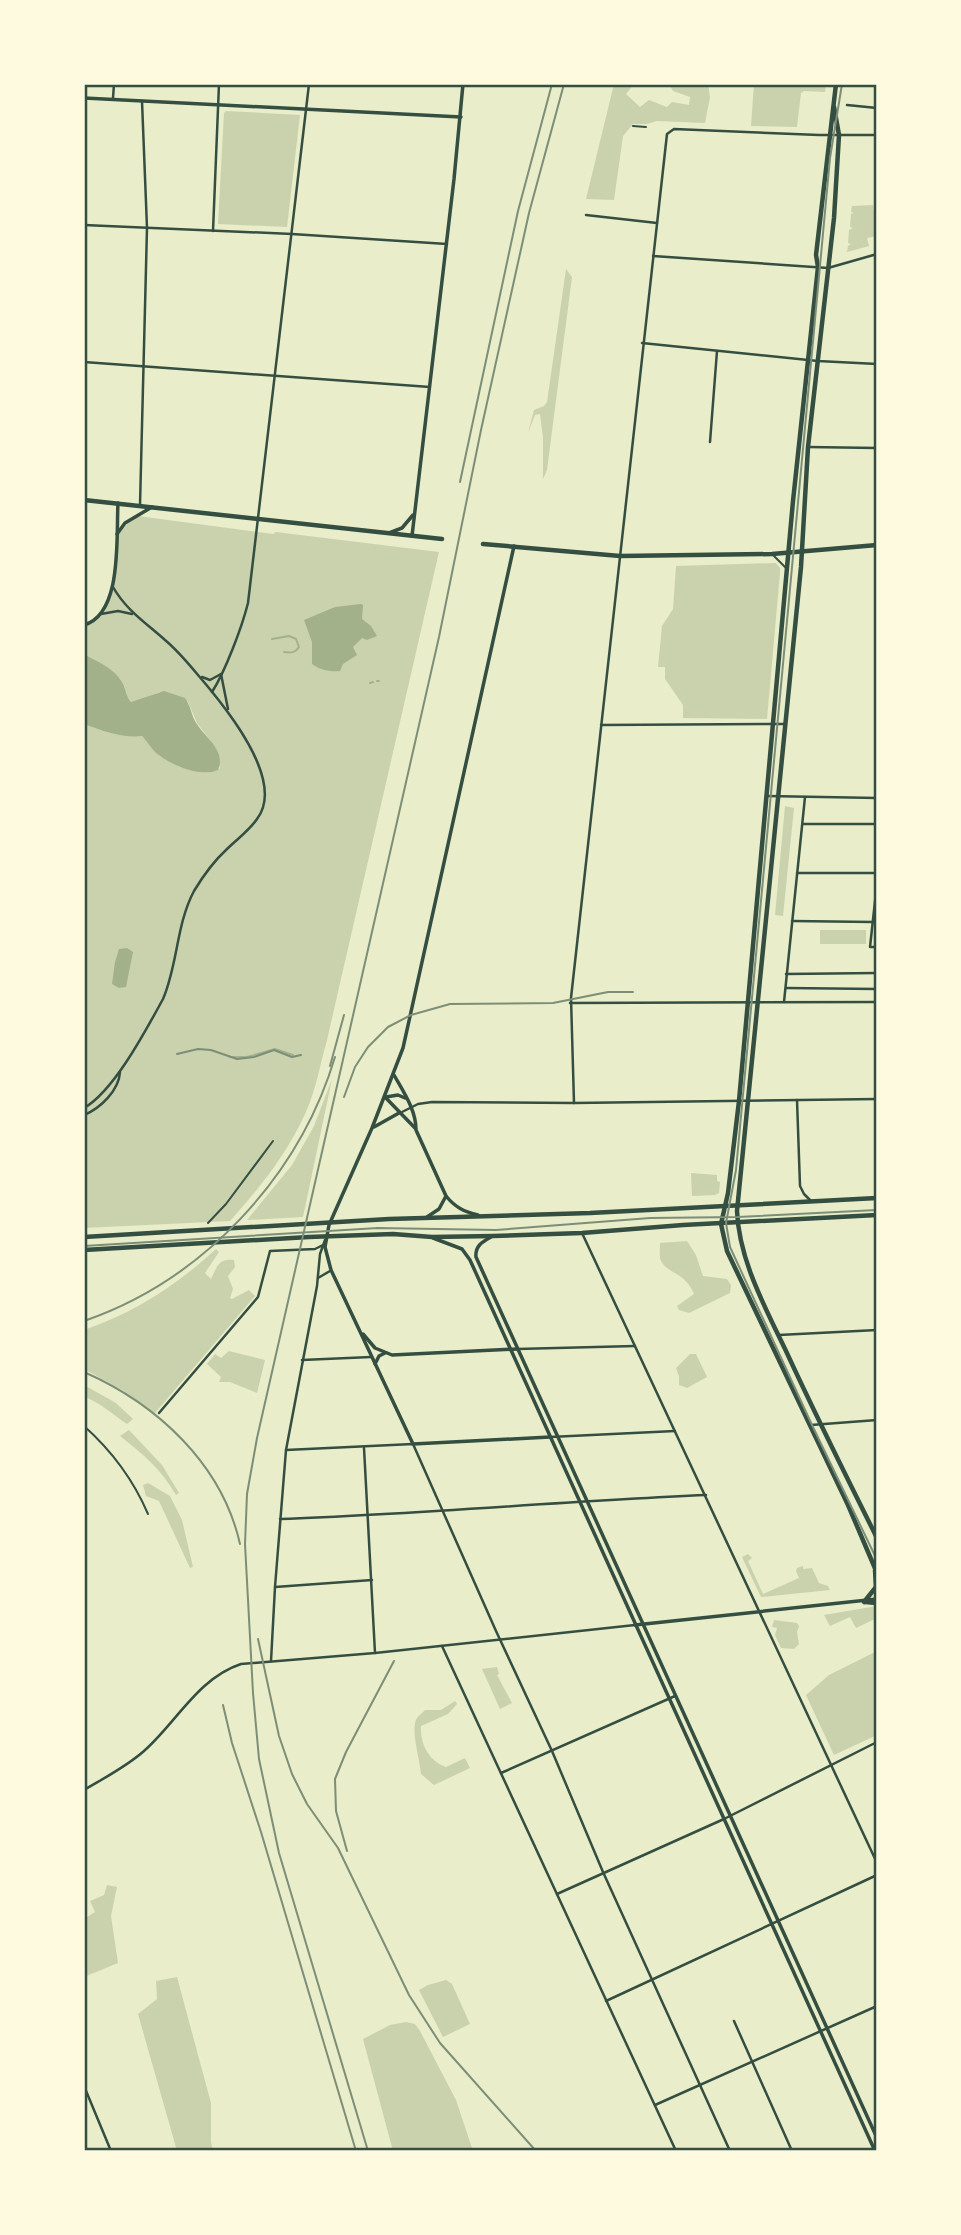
<svg xmlns="http://www.w3.org/2000/svg" width="961" height="2235" font-family="Jost,sans-serif">
<style>
.green{fill:#cad2ad}
.water{fill:#a3b18a}
.lines{fill:none;stroke-linecap:round;stroke-linejoin:round}
.stream{stroke:#a3b18a;stroke-width:2}
.service{stroke:#344e41;stroke-width:2}
.pedestrian{stroke:#344e41;stroke-width:2}
.minor{stroke:#344e41;stroke-width:2.5}
.tertiary{stroke:#344e41;stroke-width:3.5}
.secondary{stroke:#344e41;stroke-width:4.5}
.primary{stroke:#344e41;stroke-width:4.5}
.tram{stroke:#7c8e77;stroke-width:2}
.rail{stroke:#7c8e77;stroke-width:2}
.neatline{fill:none;stroke:#344e41;stroke-width:2.5}
</style>
<rect width="100%" height="100%" fill="#e9edc9"/>
<!-- green -->
<g class="green">
<polygon points="614,84 634,84 626,94 640,107 649,100 667,107 672,102 689,105 690,97 673,91 669,84 708,84 710,97 705,123 657,121 647,124 633,124 623,136 614,200 586,199"/>
<polygon points="754,84 826,84 825,92 804,91 801,93 797,127 751,126"/>
<polygon points="226,111 300,115 287,227 218,224 224,113"/>
<polygon points="873,205 877,236 867,238 869,246 847,252 848,246 851,244 848,243 849,230 853,228 850,227 851,214 854,213 851,212 852,206"/>
<polygon points="566,269 572,277 547,470 543,479 543,437 540,414 535,415 528,433 534,410 544,406 547,402"/>
<path d="M138,516L273,534L276,532L439,552L327,1040C320,1064 316,1091 305,1114C287,1154 259,1189 230,1221L84,1228V724C103,732 123,736 142,736C147,741 151,748 157,753C171,765 203,780 220,768L210,740L197,723L188,702L160,692L132,703C126,696 126,689 122,682C113,668 98,662 84,654V625L101,614L113,587L116,536L128,523Z"/>
<polygon points="776,563 780,568 780,573 767,719 683,718 683,705 665,679 665,667 658,667 662,626 673,609 676,566"/>
<polygon points="785,806 794,808 783,916 775,915"/>
<rect x="820" y="930" width="46" height="14"/>
<polygon points="332,1079 303,1217 247,1220 292,1165 314,1126"/>
<polygon points="691,1173 717,1175 717,1181 720,1182 719,1193 715,1195 692,1196"/>
<path d="M687,1241L696,1255L703,1276L727,1279L731,1285L730,1293L689,1313L679,1310L677,1306L694,1294C685,1272 668,1274 661,1261C659,1257 660,1249 660,1243Z"/>
<path d="M216,1249L219,1252L205,1273L211,1279C217,1267 218,1258 234,1260L235,1267L228,1276L233,1289L230,1298L232,1299L249,1290L255,1296L155,1413L124,1391L84,1369V1330C134,1313 177,1285 216,1249Z"/>
<polygon points="229,1351 265,1360 257,1393 230,1382 219,1382 221,1377 207,1364 215,1354 221,1358"/>
<polygon points="690,1354 696,1354 707,1377 687,1388 679,1385 679,1376 676,1368"/>
<path d="M84,1385L116,1403L133,1419L127,1424C113,1415 101,1403 85,1397Z"/>
<path d="M129,1430L162,1465L179,1493L176,1495C162,1470 142,1453 120,1436Z"/>
<polygon points="148,1483 170,1496 182,1520 193,1567 190,1568 159,1501 146,1496 143,1485"/>
<polygon points="748,1554 752,1558 748,1561 763,1594 799,1578 796,1571 797,1568 803,1566 803,1569 812,1568 819,1583 828,1586 830,1590 761,1597 742,1557"/>
<polygon points="877,1606 877,1618 856,1628 850,1617 830,1626 824,1615"/>
<polygon points="774,1620 797,1623 799,1626 797,1632 799,1644 794,1649 781,1648 775,1635 777,1628 772,1627"/>
<polygon points="877,1651 877,1735 834,1755 806,1695 829,1675"/>
<polygon points="497,1667 499,1674 497,1675 512,1703 500,1709 482,1669"/>
<path d="M455,1701L457,1704L448,1714L421,1726C420,1744 429,1761 446,1767L465,1758L470,1768L434,1785L421,1774C420,1760 410,1729 417,1718C419,1715 423,1713 425,1710H441Z"/>
<polygon points="107,1885 117,1887 111,1916 118,1963 84,1977 84,1919 95,1912 90,1901 104,1895"/>
<polygon points="177,1977 211,2103 211,2142 213,2151 177,2151 138,2014 157,1999 156,1981"/>
<polygon points="446,1980 452,1984 470,2024 443,2037 419,1990 428,1985"/>
<polygon points="406,2022 415,2024 420,2031 456,2100 473,2151 393,2151 363,2039 390,2025"/>
</g>
<!-- water -->
<g class="water">
<path d="M361,604L363,605L362,619L371,626L377,636L367,640L362,638L353,647L357,655L343,664L340,671C329,672 320,670 312,664V642L304,620L335,607Z"/>
<path d="M84,654C98,662 113,667 122,682C126,689 126,696 131,702L164,691L185,698C190,705 191,712 194,719C202,736 227,749 218,770C200,778 171,765 156,753C151,748 146,740 142,736C124,738 104,732 84,724Z"/>
<polygon points="127,948 133,952 126,987 119,988 112,984 115,962 119,949"/>
</g>
<g class="lines">
<!-- stream -->
<g class="stream">
<path d="M272,639L289,636L296,639L299,647C295,653 291,653 284,652"/>
<polyline points="377,681 379,681"/>
<polyline points="370,683 373,682"/>
<polyline points="230,1057 247,1057 275,1049 293,1055"/>
</g>
<!-- service -->
<g class="service">
<polyline points="773,555 786,568"/>
<polyline points="208,1223 226,1204 273,1141"/>
<path d="M84,1426C112,1451 133,1479 148,1514"/>
</g>
<!-- pedestrian -->
<polyline class="pedestrian" points="633,126 646,127"/>
<!-- minor -->
<g class="minor">
<polyline points="113,98 114,84"/>
<polyline points="847,105 877,108"/>
<polyline points="586,215 657,223"/>
<polyline points="84,225 292,234 447,244"/>
<polyline points="213,231 219,84"/>
<polyline points="653,256 828,268 877,254"/>
<polyline points="642,343 818,361 877,364"/>
<polyline points="84,362 430,387"/>
<polyline points="710,442 717,351"/>
<polyline points="808,447 877,448"/>
<polyline points="140,505 147,228 142,101"/>
<polyline points="101,614 118,611 132,614"/>
<polyline points="221,674 228,709"/>
<polyline points="202,677 210,680 221,674"/>
<path d="M212,692C225,672 242,627 248,603L309,84"/>
<polyline points="601,725 784,724"/>
<polyline points="767,796 877,798"/>
<polyline points="803,824 877,824"/>
<polyline points="797,873 877,873"/>
<polyline points="877,883 870,947 877,947"/>
<polyline points="792,921 873,922"/>
<polyline points="786,974 877,973"/>
<polyline points="786,988 877,989"/>
<polyline points="784,1002 805,797"/>
<polyline points="570,1003 877,1002"/>
<polyline points="797,1100 800,1186 804,1194 811,1201"/>
<polyline points="574,1103 571,998 667,134 674,129 819,135 877,135"/>
<path d="M84,1108C114,1091 146,1030 163,999C178,964 176,925 194,891C203,876 214,861 227,849C237,839 249,831 257,819C287,780 223,704 198,675C188,663 177,650 165,640C146,623 126,610 113,587"/>
<polyline points="400,1113 418,1104 432,1102 574,1103 877,1099"/>
<path d="M84,1115C101,1108 119,1090 120,1072"/>
<polyline points="582,1233 877,1863"/>
<polyline points="318,1278 330,1271"/>
<polyline points="779,1335 877,1330"/>
<polyline points="517,1349 635,1346"/>
<polyline points="302,1360 371,1357"/>
<polyline points="159,1413 258,1297 270,1251 315,1249 323,1245"/>
<polyline points="811,1425 877,1420"/>
<polyline points="550,1437 675,1431"/>
<polyline points="364,1448 375,1653"/>
<polyline points="286,1450 413,1444 496,1631 552,1751 603,1872 730,2151"/>
<path d="M280,1519C422,1514 564,1501 706,1495"/>
<polyline points="275,1587 372,1580"/>
<polyline points="442,1646 676,2151"/>
<polyline points="271,1661 275,1587 286,1450 317,1286 320,1254 325,1240"/>
<polyline points="501,1773 675,1696"/>
<path d="M84,1790C104,1778 126,1767 144,1751C176,1723 198,1678 241,1664L375,1653L635,1625"/>
<polyline points="557,1894 724,1819 877,1742"/>
<polyline points="606,2001 877,1875"/>
<polyline points="734,2021 792,2151"/>
<polyline points="84,2086 111,2151"/>
<polyline points="655,2105 877,2006"/>
</g>
<!-- tertiary -->
<g class="tertiary">
<polyline points="84,98 461,117"/>
<polyline points="389,533 402,528 413,515"/>
<polyline points="117,534 125,523 152,507"/>
<polyline points="412,536 454,179 463,84"/>
<polyline points="514,546 403,1048 372,1128 329,1225 325,1247 331,1270 413,1444 550,1437"/>
<path d="M84,625C123,614 116,536 118,503"/>
<path d="M394,1075C404,1093 416,1110 416,1130L446,1196C455,1207 464,1212 478,1215"/>
<polyline points="385,1097 415,1128"/>
<polyline points="386,1097 398,1095 405,1098"/>
<polyline points="374,1127 399,1113"/>
<polyline points="427,1217 439,1209 446,1196"/>
<path d="M491,1237C482,1242 475,1246 476,1257L877,2138"/>
<polyline points="433,1238 462,1249 470,1260 875,2151"/>
<polyline points="363,1334 375,1348 392,1355 517,1349"/>
<polyline points="375,1364 379,1356 385,1353"/>
<polyline points="635,1625 877,1599"/>
</g>
<!-- secondary -->
<g class="secondary">
<polyline points="836,84 816,255 818,267 793,501 739,1101 728,1193 721,1224 727,1251 848,1505 877,1573"/>
<path d="M834,107L839,135L834,218L808,447L801,567L737,1211C739,1260 765,1307 786,1351C815,1414 846,1476 877,1538"/>
<polyline points="84,500 442,539"/>
<polyline points="483,544 620,556 772,554 877,545"/>
<polyline points="864,1602 876,1587 875,1570"/>
<polyline points="865,1602 877,1603"/>
</g>
<!-- primary -->
<g class="primary">
<polyline points="84,1237 389,1219 590,1213 877,1198"/>
<polyline points="84,1250 309,1237 393,1234 432,1237 493,1236 582,1233 683,1225 877,1215"/>
</g>
<!-- tram -->
<g class="tram">
<polyline points="842,84 830,158 736,1170 726,1223 730,1247 812,1425 877,1560"/>
<polyline points="84,1246 378,1228 496,1230 650,1218 738,1217 877,1210"/>
</g>
<!-- rail -->
<g class="rail">
<polyline points="460,482 518,211 552,84"/>
<polyline points="177,1054 198,1049 211,1050 237,1059 254,1057 274,1050 292,1057 301,1055"/>
<polyline points="330,1066 344,1015"/>
<polyline points="344,1097 355,1067 368,1047 388,1027 411,1015 450,1004 553,1003 608,992 633,992"/>
<path d="M84,1321C203,1280 299,1177 335,1057"/>
<path d="M84,1372C157,1404 222,1464 240,1544"/>
<polyline points="258,1639 279,1736 292,1774 307,1804 338,1848 409,1995 440,2043 536,2151"/>
<polyline points="223,1705 232,1743 261,1832 356,2151"/>
<polyline points="347,1851 336,1811 335,1779 346,1752 394,1661"/>
<polyline points="368,2151 279,1853 259,1759 253,1693 245,1544 247,1494 257,1438 439,637 481,430 529,213 564,84"/>
</g>
</g>
<!-- border -->
<rect width="961" height="2235" fill="none" stroke="#fefae0" stroke-width="172"/>
<rect x="86" y="86" width="789" height="2063" class="neatline"/>
</svg>
